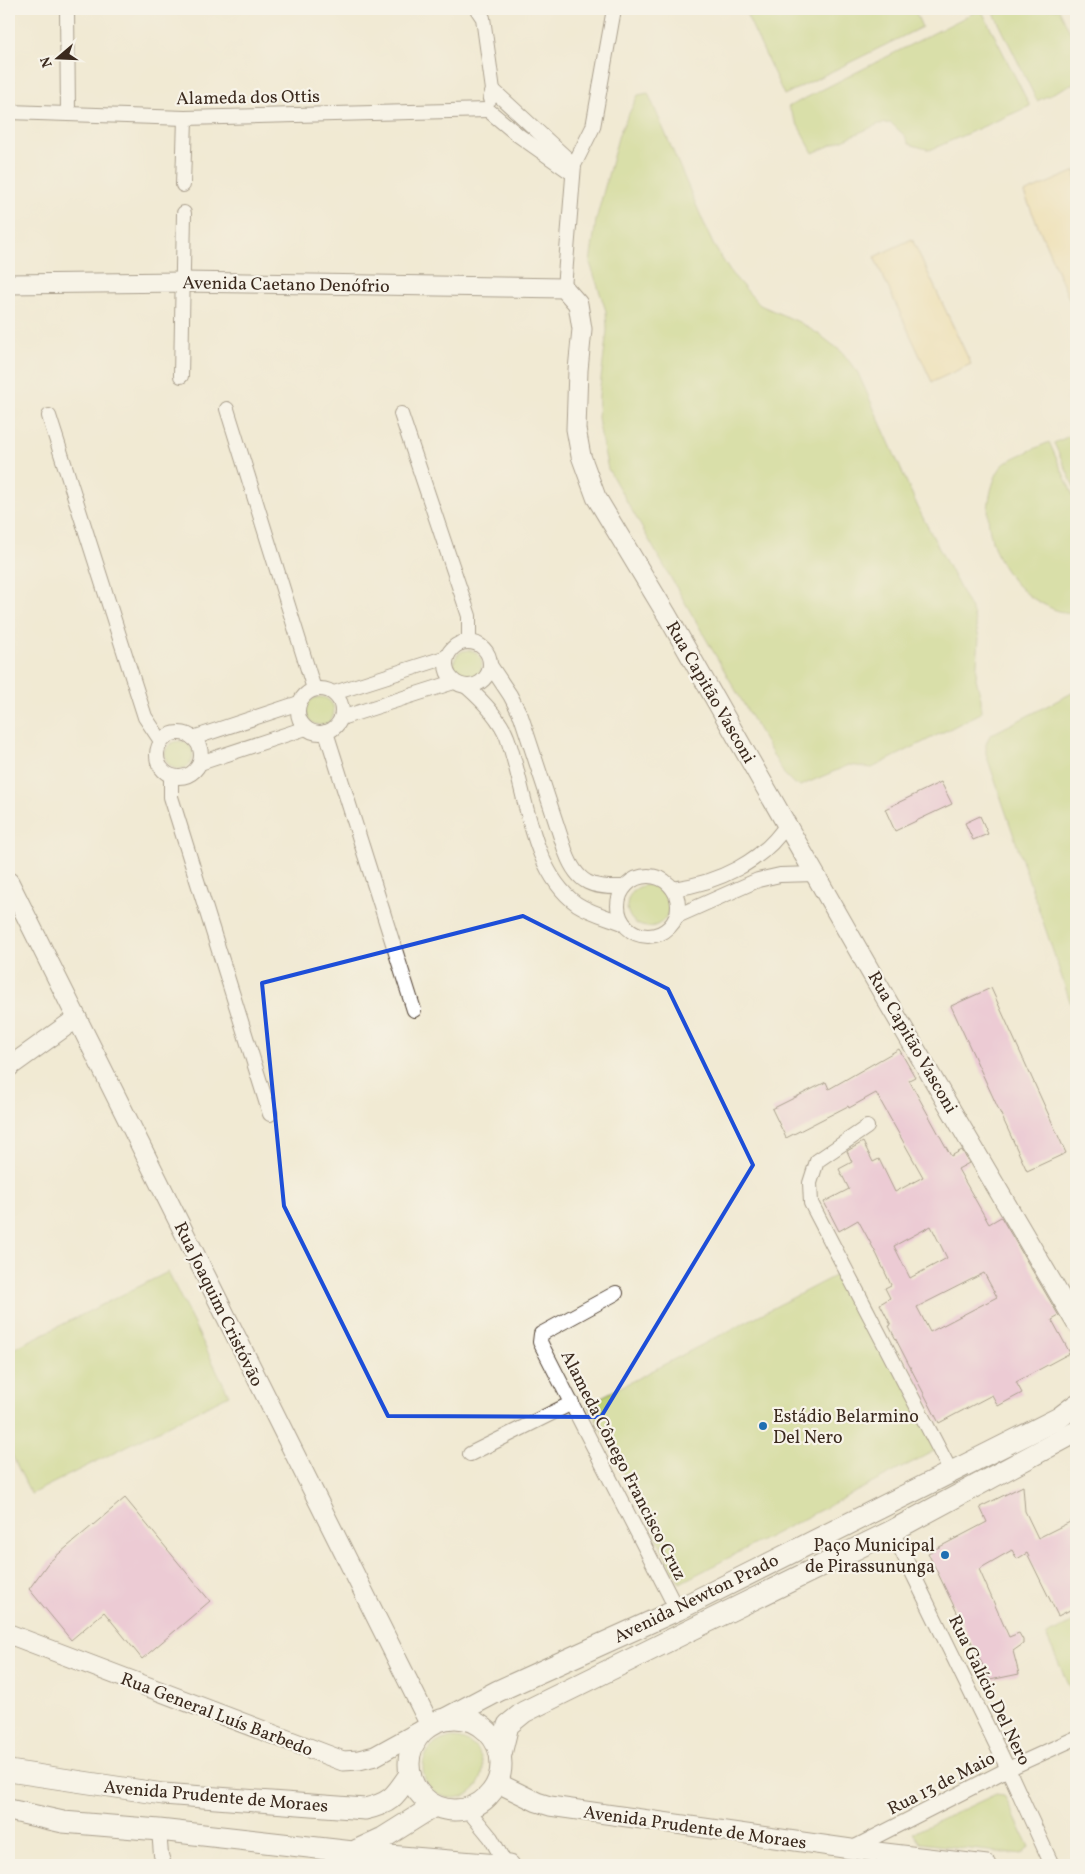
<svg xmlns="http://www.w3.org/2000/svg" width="1085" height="1874" font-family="Vollkorn,serif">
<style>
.green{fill:#bdd276;stroke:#7c7e4a}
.sand{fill:#eeda9e;stroke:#94825e}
.building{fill:#e6a6d6;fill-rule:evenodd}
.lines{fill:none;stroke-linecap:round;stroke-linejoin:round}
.street-casing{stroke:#564739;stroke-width:16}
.secondary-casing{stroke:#564739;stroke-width:21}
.primary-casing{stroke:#564739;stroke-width:23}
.street{stroke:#fff;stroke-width:14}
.secondary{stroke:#fff;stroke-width:19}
.primary{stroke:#fff;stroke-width:21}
.marked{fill:none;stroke:#1d4ed8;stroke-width:4;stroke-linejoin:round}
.poi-dot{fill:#1f6fb2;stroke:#f7f3e8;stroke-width:2}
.labels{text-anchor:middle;stroke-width:4.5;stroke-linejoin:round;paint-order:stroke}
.street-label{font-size:18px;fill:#3b2a1e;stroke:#f7f3e8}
.poi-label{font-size:18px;fill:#3b2a1e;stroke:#f7f3e8;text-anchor:start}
</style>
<rect width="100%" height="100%" fill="#f7f3e8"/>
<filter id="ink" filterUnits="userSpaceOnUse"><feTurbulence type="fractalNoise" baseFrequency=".02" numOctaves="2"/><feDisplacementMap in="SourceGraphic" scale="10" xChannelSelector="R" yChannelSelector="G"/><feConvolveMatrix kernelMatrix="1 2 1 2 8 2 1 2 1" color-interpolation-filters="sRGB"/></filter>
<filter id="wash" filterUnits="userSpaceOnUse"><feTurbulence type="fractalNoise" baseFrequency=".0096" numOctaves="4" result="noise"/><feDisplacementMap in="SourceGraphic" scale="20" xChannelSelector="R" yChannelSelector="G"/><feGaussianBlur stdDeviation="1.12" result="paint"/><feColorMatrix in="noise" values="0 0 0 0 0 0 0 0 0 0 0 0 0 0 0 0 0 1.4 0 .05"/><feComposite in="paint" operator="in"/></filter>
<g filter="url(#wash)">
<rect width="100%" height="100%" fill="#f1ead3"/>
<!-- green -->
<g class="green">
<polygon points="744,9 914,9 922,27 784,95"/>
<polygon points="981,9 1030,106 930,150 909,144 905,136 891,123 879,124 813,153 788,107"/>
<polygon points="992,9 1059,9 1076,44 1076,82 1037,101"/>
<polygon points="648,93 713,244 731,273 760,305 799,322 820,335 842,352 858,373 921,514 973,613 979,638 976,678 981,699 981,713 872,768 849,765 800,786 793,783 784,774 608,469 602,442 598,418 599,394 607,331 606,311 590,263 596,220 619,134 638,95"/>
<polygon points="1076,433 1076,491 1054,443"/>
<path d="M1049,442L1076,502V612C1066,614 1056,611 1047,606C1005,588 979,535 991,491C993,483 997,470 1004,464C1011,458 1039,447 1049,442Z"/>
<circle cx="468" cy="664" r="14"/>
<polygon points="1076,691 1076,1019 986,754 986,744 990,735"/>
<circle cx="320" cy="711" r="14"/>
<circle cx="179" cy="755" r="14"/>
<circle cx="648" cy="906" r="21"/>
<polygon points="846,1270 938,1449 680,1583 588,1404"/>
<polygon points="168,1272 229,1395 31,1494 9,1449 9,1351"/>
<polygon points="1076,1621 1076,1702 1046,1635"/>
<circle cx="453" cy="1768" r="30"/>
<polygon points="996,1794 1004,1795 1029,1847 1022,1855 920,1843 913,1833"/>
</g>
<!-- sand -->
<g class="sand">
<polygon points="1076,171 1076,315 1024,193"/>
<polygon points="912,239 971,364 932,382 874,257"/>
</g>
<g id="blocks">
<!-- building -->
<g class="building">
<polygon points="941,782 952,804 895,831 885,809"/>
<polygon points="980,816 988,834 973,840 965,823"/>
<polygon points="991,988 1066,1153 1027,1171 951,1006"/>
<path d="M899,1049L915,1077L909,1080L951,1156L962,1150L969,1163L958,1169L989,1224L1001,1217L1059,1316L1052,1320L1070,1353L1016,1382L1022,1393L998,1406L992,1395L939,1423L889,1326L891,1325L880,1304L890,1298L885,1288L891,1285L877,1255L858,1220L839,1231L824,1202L849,1189L839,1169L852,1162L847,1151L863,1142L873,1162L879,1159L895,1192L923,1177L876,1093L849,1108L848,1106L786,1138L772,1109L826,1082L829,1089ZM931,1226L947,1258L910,1278L894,1246ZM984,1273L997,1297L930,1332L917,1307Z"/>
<polygon points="1023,1486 1025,1511 1038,1538 1076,1519 1076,1607 1058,1616 1027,1553 1017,1559 1012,1550 979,1569 1009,1637 1019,1633 1023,1640 1023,1644 1013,1651 1019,1674 990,1680 928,1553 987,1522 980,1507"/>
<polygon points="125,1498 210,1601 142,1659 104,1612 71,1640 29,1589 48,1563"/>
</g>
</g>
</g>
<g filter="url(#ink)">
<use href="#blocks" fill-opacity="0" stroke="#564739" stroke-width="1"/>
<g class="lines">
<defs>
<g id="street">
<polyline points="67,9 68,113"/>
<polyline points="477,9 483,18 493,90 490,99"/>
<polyline points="493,90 574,165"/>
<polyline points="488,110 518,135 569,171"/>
<polyline points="9,112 185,118 488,110"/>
<polyline points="183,185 185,118"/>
<polyline points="564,288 574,165 593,127 614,9"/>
<polyline points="181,376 184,213"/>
<polyline points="227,409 314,689"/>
<polyline points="401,414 469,616 469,642"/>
<polyline points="49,416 145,717 161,741"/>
<circle cx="468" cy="664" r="22"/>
<path d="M490,665L510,695L521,716L566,853C578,885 593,888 624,887"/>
<path d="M467,687C483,701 499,717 507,737C526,789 530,871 577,904C591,913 607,917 623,923"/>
<circle cx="320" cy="711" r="22"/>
<polyline points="334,693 447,657"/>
<polyline points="341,718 454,682"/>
<polyline points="326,732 414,1010"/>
<circle cx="179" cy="755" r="22"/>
<polyline points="193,738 299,703"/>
<polyline points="200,763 306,728"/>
<polyline points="171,777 171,797 270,1114"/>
<circle cx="648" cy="906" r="30"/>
<path d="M673,889C717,883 763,862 787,824"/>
<polyline points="677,916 758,880 780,875 815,874"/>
<polyline points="867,1127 817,1161 810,1183 811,1203 951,1472"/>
<polyline points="616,1293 541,1334 540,1342 677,1610"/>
<polyline points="470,1454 572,1403"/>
<polyline points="892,1531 1008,1769 1052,1865"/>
<polyline points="468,1810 491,1838 506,1865"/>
<polyline points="159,1830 161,1855 164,1865"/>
<polyline points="851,1849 1008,1769 1076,1738"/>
</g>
<g id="secondary">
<polyline points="9,284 183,282 564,288 578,304 582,329 578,370 576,429 581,456 596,497 667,615 889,1004 1076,1323"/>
<polyline points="9,882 430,1725"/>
<polyline points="9,1067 77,1018"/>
<polyline points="9,1634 343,1761 359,1760 375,1756 424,1729"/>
<polyline points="498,1783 537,1802 550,1806 851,1849 987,1865"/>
<polyline points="353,1852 510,1865"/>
</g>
<g id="primary">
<circle cx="455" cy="1764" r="46"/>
<polyline points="447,1718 498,1691 677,1610 1059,1418 1076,1405"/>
<polyline points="501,1754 508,1725 524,1712 892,1531 1076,1432"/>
<path d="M9,1771L163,1794L365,1809C392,1803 395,1796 410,1774"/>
<polyline points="9,1810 63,1822 159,1830 353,1852 383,1838 434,1806"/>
</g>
</defs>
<!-- street casing -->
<use href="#street" class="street-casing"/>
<!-- secondary casing -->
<use href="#secondary" class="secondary-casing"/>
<!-- primary casing -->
<use href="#primary" class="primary-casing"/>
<!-- street -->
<use href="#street" class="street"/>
<!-- secondary -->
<use href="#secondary" class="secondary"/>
<!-- primary -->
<use href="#primary" class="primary"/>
</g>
</g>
<!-- marked area -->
<path d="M0 0H1085V1874H0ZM523,916L668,989L753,1165L601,1417L388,1416L284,1206L262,983Z" fill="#f1ead3" fill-opacity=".55" fill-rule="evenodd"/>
<path class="marked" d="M523,916L668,989L753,1165L601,1417L388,1416L284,1206L262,983Z"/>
<!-- markers -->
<g class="poi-dot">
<circle cx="763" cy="1426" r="5"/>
<circle cx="945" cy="1555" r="5"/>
</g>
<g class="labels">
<!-- street labels -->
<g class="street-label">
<text transform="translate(248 97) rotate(-1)" y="6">Alameda dos Ottis</text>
<text transform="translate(286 284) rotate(1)" y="6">Avenida Caetano Denófrio</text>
<text transform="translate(711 692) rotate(60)" y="6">Rua Capitão Vasconi</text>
<text transform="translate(913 1042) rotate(60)" y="6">Rua Capitão Vasconi</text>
<text transform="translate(219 1304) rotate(64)" y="6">Rua Joaquim Cristóvão</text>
<text transform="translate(624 1465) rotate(63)" y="6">Alameda Cônego Francisco Cruz</text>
<text transform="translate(696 1598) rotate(-26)" y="6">Avenida Newton Prado</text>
<text transform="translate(990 1690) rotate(64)" y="6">Rua Galício Del Nero</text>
<text transform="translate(217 1714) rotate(21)" y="6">Rua General Luís Barbedo</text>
<text transform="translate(941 1783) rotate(-27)" y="6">Rua 13 de Maio</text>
<text transform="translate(216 1796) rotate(5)" y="6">Avenida Prudente de Moraes</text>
<text transform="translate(695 1827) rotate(8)" y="6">Avenida Prudente de Moraes</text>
</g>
<!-- poi labels -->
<g class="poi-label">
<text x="773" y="1422">Estádio Belarmino<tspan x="773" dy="21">Del Nero</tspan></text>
<text x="935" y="1551" text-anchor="end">Paço Municipal<tspan x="935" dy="21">de Pirassununga</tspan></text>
</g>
</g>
<!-- margin -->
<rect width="1085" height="1874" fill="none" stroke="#f7f3e8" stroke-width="30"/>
<!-- north arrow -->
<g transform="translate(58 58) rotate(251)" stroke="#f7f3e8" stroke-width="4" paint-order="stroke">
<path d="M0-4L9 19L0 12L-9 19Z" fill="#3b2a1e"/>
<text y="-8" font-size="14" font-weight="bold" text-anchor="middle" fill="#3b2a1e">N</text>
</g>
</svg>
